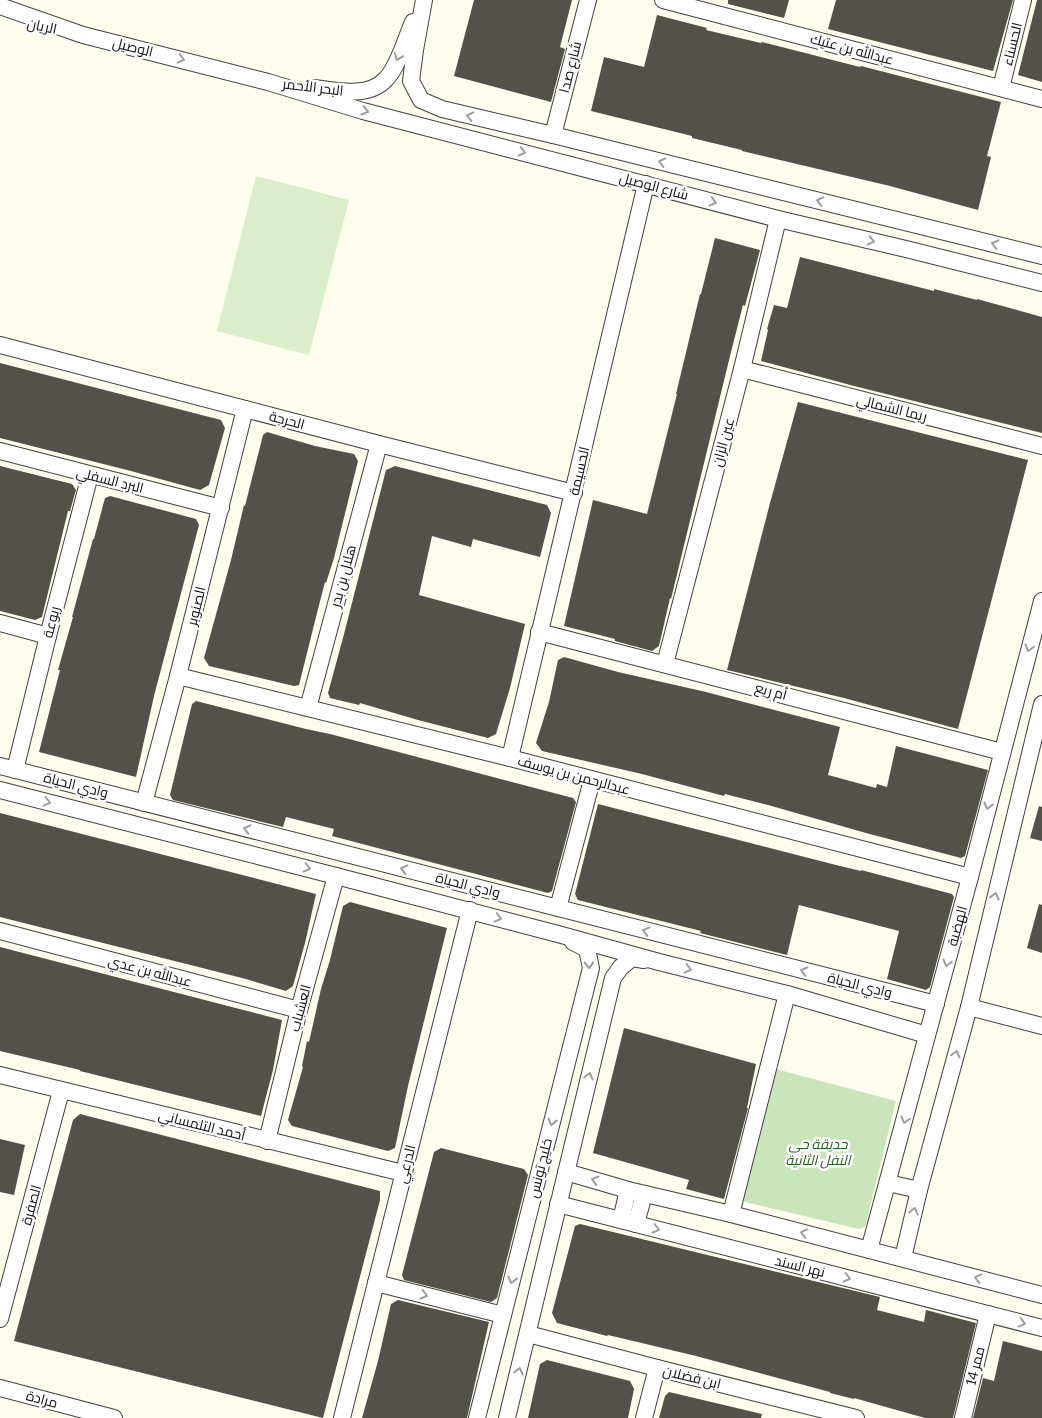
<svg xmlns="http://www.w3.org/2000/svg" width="1042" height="1418" font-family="Bitter,Cairo,serif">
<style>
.green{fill:#cae5ba}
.pitch{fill:#dcedcb}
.building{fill:#54504a}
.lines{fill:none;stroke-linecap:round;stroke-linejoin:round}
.minor-casing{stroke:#404040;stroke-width:18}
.minor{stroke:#fff;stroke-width:16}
.oneway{stroke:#9e9e9e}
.labels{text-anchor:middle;stroke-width:5;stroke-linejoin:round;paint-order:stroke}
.street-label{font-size:14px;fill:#0d0d0d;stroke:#fff}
.park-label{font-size:14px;font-style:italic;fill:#255f22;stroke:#fff}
</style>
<rect width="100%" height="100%" fill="#fefdee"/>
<!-- green -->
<polygon class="green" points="772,1068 896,1101 865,1227 859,1229 745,1202 740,1194"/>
<!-- pitch -->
<polygon class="pitch" points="256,176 349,200 309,355 217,331"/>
<!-- building -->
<g class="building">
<polygon points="474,0 572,0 560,47 565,49 551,102 454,76"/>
<polygon points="728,0 789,0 784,18 728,4"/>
<polygon points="836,0 1013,0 993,71 828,29"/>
<polygon points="1037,0 1042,0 1042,82 1018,75"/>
<polygon points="657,15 707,28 706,30 761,43 762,42 860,67 861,66 1001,102 987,156 991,157 978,210 890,186 742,151 742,150 692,138 692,136 591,111 604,57 644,67"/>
<polygon points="715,238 760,250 745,306 743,305 730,356 671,599 670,598 659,646 652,651 615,641 615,639 564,626 593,500 647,514 677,394 676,394 700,294 701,294"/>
<polygon points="800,257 934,291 934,289 977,300 977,299 1042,317 1042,433 854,386 761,361 768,330 767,329 774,305 787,308"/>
<polygon points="0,363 221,420 225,428 209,485 200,490 131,471 0,438"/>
<polygon points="798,402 1028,460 958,729 844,698 727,670 770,503"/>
<polygon points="267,432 315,446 354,454 358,461 334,558 326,583 325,582 317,613 299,685 294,686 209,666 204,658 231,560 244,505 245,506 263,435"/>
<polygon points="0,466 72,484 76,490 70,511 68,511 42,617 35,620 0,611"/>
<polygon points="395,466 547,505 551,513 540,557 473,539 471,547 432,536 419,595 525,624 510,688 496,734 488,738 418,720 360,703 359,705 330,698 328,693 343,638 386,470"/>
<polygon points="110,496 196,519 199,525 154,696 136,777 39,752 60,670 58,670 73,617 72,617 93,539 94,539 105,498"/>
<polygon points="564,657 618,672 706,692 840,727 828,775 876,788 877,784 887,787 896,746 988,770 965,856 961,858 866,833 768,805 725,794 724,796 642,774 542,751 536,743 549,702 558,660"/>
<polygon points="196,701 306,729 330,734 573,798 576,802 552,891 548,893 332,836 334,829 286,817 283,827 173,800 170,795 192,704"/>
<polygon points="598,804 836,865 861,871 861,870 952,894 954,897 930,987 926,990 887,979 899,931 799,905 787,955 700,933 701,931 578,900 575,894"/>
<polygon points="1039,806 1042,807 1042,841 1030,838"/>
<polygon points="0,813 316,894 305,943 293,986 286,991 246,979 0,917"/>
<polygon points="350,902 447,928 408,1086 395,1148 388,1151 292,1126 288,1120 303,1067 302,1066 307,1041 309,1042 321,989 330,960 343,906"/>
<polygon points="1039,904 1042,905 1042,953 1027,948"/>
<polygon points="0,947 282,1020 273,1070 261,1116 80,1071 80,1070 0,1051"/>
<polygon points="624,1028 756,1064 747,1108 748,1108 724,1199 686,1189 689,1180 593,1153"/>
<polygon points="80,1114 380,1191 380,1200 323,1418 14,1341 73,1120"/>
<polygon points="0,1139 25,1145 14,1195 0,1192"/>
<polygon points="441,1148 524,1169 528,1175 497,1298 491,1302 404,1280 402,1275 434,1152"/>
<polygon points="580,1224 880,1297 877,1310 924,1322 926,1310 976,1323 953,1418 925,1418 854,1398 854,1399 830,1393 830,1392 696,1356 608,1335 607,1336 557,1323 552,1313 575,1226"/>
<polygon points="398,1300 489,1322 467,1418 362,1418 378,1361 391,1304"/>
<polygon points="1003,1341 1042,1351 1042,1418 973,1418 983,1378 994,1381"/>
<polygon points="547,1360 630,1381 634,1389 628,1418 528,1418 540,1364"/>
<polygon points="669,1392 762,1414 761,1418 659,1418 665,1396"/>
</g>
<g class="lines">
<defs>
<g id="minor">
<polyline points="424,0 415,50 411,81 421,100 442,109 553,135 1042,256"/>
<polyline points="663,0 1042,99"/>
<polyline points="0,6 83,35 268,82 363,111 778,219 906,249 1042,283"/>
<path d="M315,88C337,91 369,98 386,79C398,67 406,38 413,22"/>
<polyline points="1001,88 1023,0"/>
<polyline points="553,135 588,0"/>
<polyline points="0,345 379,444 574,493"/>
<polyline points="742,369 1042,446"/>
<polyline points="0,451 221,508"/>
<polyline points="0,623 48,636"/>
<polyline points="539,632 1002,752"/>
<polyline points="665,664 742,369 778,219"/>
<polyline points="178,676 510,758 970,877"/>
<polyline points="308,708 379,444"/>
<polyline points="510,758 646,184"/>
<polyline points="0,766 936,1004"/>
<polyline points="15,770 48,636 90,475"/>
<polyline points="0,790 336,876 558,934 659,962 787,994 927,1035"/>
<polyline points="144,803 178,676 245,409"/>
<polyline points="558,908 592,780"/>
<polyline points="0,931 299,1010"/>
<polyline points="969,1007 1042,1026"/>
<polyline points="0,1075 403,1173"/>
<polyline points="267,1141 299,1010 336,876"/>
<polyline points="566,1172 628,1190 731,1214 1042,1295"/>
<polyline points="888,1183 919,1190"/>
<polyline points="558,1204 1042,1328"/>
<polyline points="731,1214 787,994"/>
<polyline points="621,1220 628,1190"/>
<polyline points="636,1224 644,1194"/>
<polyline points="869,1250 970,877 1042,601"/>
<polyline points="903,1258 919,1190 969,1007 1042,704"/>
<polyline points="376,1283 503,1315"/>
<polyline points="0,1319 61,1091"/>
<polyline points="528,1334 657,1368 856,1418"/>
<polyline points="0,1388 114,1418"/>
<polyline points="342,1418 470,910"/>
<polyline points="477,1418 591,968 587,949 573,942"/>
<polyline points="507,1418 613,978 621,967 632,958 644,960"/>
<polyline points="644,1418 657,1368"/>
<polyline points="963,1418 988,1314"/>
</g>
</defs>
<!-- minor casing -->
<use href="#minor" class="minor-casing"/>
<!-- minor -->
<use href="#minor" class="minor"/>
</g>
<!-- one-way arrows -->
<defs><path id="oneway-chevron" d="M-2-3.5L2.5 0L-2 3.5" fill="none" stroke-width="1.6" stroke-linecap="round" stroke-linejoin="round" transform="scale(1.25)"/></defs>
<g class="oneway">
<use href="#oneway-chevron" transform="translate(398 57) rotate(112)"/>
<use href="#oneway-chevron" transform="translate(181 59) rotate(14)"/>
<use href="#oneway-chevron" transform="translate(365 111) rotate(16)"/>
<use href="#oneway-chevron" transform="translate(470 116) rotate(-167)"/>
<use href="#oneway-chevron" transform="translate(522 152) rotate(14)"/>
<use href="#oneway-chevron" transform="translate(662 162) rotate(-166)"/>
<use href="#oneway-chevron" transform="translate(820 201) rotate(-166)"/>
<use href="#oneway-chevron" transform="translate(713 202) rotate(15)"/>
<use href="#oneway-chevron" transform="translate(871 241) rotate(13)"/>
<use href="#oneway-chevron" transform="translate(995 244) rotate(-166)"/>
<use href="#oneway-chevron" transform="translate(1029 648) rotate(105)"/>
<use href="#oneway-chevron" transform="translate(47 802) rotate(14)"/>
<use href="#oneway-chevron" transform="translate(988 806) rotate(104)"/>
<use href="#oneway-chevron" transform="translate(247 829) rotate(-166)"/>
<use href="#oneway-chevron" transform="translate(307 868) rotate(14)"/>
<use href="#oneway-chevron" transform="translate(404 869) rotate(-166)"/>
<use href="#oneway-chevron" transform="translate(995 896) rotate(-76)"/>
<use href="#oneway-chevron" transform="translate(498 918) rotate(15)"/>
<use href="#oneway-chevron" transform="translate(646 931) rotate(-166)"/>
<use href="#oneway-chevron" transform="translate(947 963) rotate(105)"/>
<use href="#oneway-chevron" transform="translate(589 965) rotate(89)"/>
<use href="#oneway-chevron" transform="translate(688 969) rotate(14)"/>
<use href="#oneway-chevron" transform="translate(804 971) rotate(-166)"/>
<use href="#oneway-chevron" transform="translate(956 1054) rotate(-75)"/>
<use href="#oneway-chevron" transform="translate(589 1076) rotate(-77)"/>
<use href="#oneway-chevron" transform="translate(905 1120) rotate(105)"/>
<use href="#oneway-chevron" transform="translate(552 1122) rotate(104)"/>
<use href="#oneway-chevron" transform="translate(595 1180) rotate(-164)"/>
<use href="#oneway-chevron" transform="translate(914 1211) rotate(-77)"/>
<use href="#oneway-chevron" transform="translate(656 1229) rotate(14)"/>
<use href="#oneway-chevron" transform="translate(804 1233) rotate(-165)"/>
<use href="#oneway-chevron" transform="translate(847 1278) rotate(14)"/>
<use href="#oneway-chevron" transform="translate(978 1278) rotate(-165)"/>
<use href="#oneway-chevron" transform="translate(512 1280) rotate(104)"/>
<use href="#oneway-chevron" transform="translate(424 1295) rotate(14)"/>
<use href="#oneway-chevron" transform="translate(1022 1323) rotate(15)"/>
<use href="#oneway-chevron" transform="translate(519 1371) rotate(-76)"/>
</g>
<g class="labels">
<!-- street labels -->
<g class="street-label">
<text transform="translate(42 26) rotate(12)" y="5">الريان</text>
<text transform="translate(1012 44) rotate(-76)" y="5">الحسناء</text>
<text transform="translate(133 47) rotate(14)" y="5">الوصيل</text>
<text transform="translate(852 49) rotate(15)" y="5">عبدالله بن عتيك</text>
<text transform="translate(570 67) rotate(-76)" y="5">شارع صدا</text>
<text transform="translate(313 87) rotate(7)" y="5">البحر الأحمر</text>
<text transform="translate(654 186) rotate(15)" y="5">شارع الوصيل</text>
<text transform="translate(892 408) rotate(14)" y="5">ريما الشمالي</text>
<text transform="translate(287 420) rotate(15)" y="5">الحرجة</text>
<text transform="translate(723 442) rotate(-75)" y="5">عين الزان</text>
<text transform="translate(579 471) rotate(-77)" y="5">الحسيمة</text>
<text transform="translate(110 480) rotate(14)" y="5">البرد السفلي</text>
<text transform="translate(343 576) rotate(-75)" y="5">هلال بن بدر</text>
<text transform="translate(196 606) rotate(-76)" y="5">الصنوبر</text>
<text transform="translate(51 622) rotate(-76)" y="5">ربوعة</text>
<text transform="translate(771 691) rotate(15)" y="5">أم ريع</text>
<text transform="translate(574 775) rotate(15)" y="5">عبدالرحمن بن يوسف</text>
<text transform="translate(76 785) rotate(14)" y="5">وادي الحياة</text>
<text transform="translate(468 885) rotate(14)" y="5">وادي الحياة</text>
<text transform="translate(957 926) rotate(-75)" y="5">الهضبة</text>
<text transform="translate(150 971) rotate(15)" y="5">عبدالله بن عدي</text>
<text transform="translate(860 985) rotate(14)" y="5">وادي الحياة</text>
<text transform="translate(300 1008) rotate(-75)" y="5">العشباب</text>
<text transform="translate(202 1125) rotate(14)" y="5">أحمد التلمساني</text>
<text transform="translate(406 1164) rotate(-76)" y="5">الدرعي</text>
<text transform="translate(540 1168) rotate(-76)" y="5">خليج تونس</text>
<text transform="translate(31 1205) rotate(-75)" y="5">الصفرة</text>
<text transform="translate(800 1266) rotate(14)" y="5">نهر السند</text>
<text transform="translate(975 1366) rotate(-76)" y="5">ممر 14</text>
<text transform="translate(692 1377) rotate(14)" y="5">ابن فضلان</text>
<text transform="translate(42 1399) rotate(15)" y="5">مرادة</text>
</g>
<!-- park labels -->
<g class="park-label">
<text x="818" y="1149">حديقة حي<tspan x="818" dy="16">النفل الثانية</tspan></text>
</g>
</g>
</svg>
